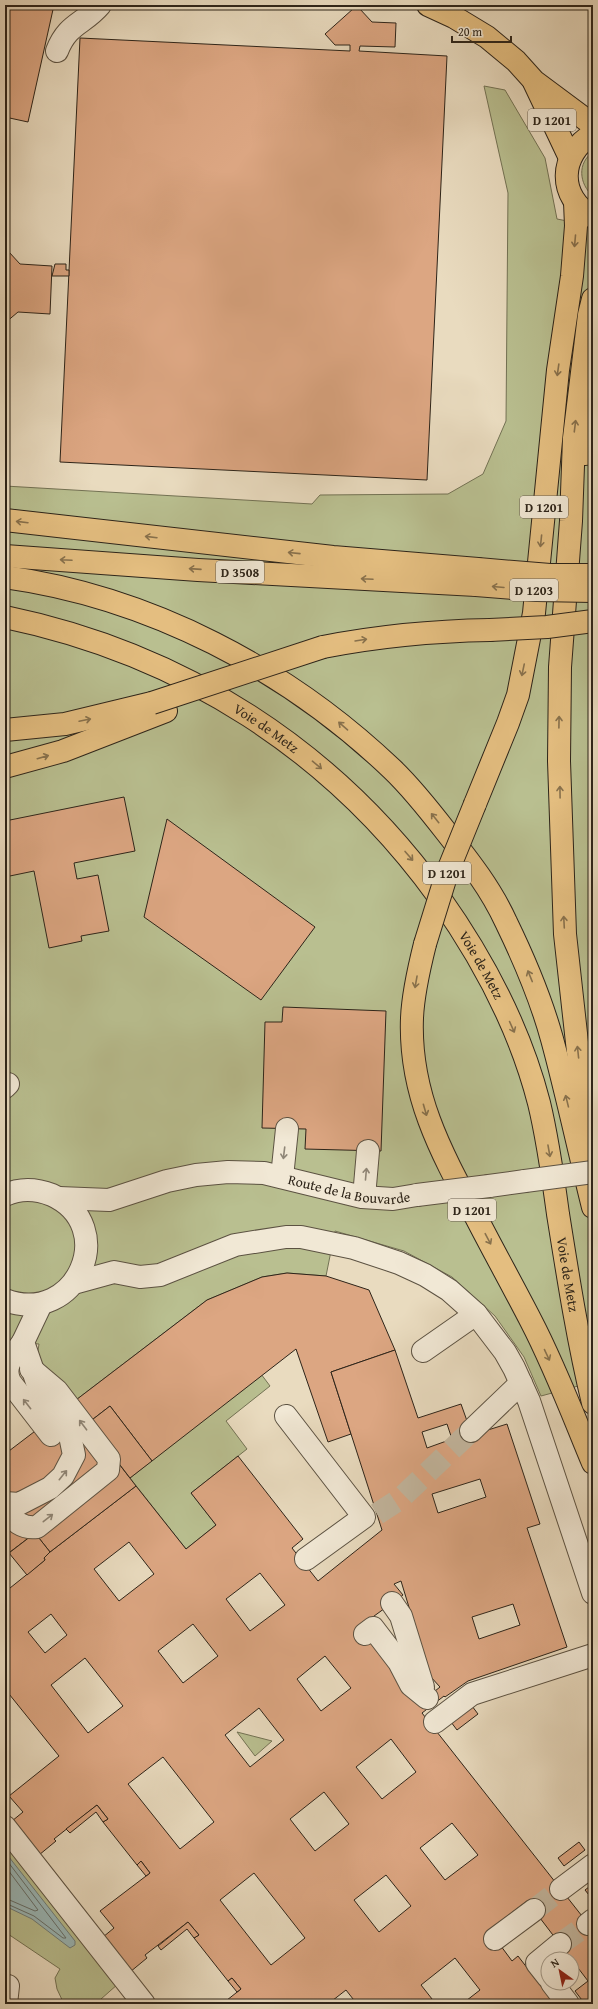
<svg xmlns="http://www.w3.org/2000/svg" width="598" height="2009" font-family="'Gentium Book Plus',serif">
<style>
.green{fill:#b9bf90;stroke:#737254}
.water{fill:#9ab9ba;stroke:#6e7d7a}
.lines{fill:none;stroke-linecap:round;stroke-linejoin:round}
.shore{stroke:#646e6a;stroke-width:1}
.building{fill:#dca682;stroke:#2d2419;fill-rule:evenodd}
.minor-tunnel{stroke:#c3b69e;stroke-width:22;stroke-dasharray:22 11;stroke-linecap:butt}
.minor-casing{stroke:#5c5242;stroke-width:24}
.major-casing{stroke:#2d2419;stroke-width:24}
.highway-casing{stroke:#2d2419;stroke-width:24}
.minor{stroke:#f1e8d5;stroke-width:22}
.major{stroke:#e4be80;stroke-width:22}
.highway{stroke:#e4be80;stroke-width:22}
.minor-bridge-casing{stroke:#5c5242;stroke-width:24;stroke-linecap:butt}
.highway-bridge-casing{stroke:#2d2419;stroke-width:24;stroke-linecap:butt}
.minor-bridge{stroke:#f1e8d5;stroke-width:22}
.highway-bridge{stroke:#e4be80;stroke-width:22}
.oneway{stroke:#88714c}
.oneway2{stroke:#8f8677}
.labels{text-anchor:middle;stroke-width:3;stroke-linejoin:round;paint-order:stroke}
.shield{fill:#f1e8d5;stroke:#685f51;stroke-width:1}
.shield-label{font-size:13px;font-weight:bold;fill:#2d2419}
.street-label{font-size:14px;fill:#2d2419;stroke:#f1e8d5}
</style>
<rect width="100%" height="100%" fill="#e9dbbf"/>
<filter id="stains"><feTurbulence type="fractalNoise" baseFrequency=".005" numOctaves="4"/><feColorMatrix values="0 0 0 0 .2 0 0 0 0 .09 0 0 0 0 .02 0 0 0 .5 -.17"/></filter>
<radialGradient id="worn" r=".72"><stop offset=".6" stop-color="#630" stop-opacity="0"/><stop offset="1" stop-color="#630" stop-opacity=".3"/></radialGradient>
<!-- green -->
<g class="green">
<polygon points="484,86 505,90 545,158 557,219 593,226 593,1382 541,1396 524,1357 495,1316 452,1277 404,1251 335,1231 326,1276 287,1273 262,1277 207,1300 72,1403 37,1357 39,1344 5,1342 5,486 312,504 320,495 448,494 483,474 506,421 508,193"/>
<path d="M593,152V196C579,184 577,163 593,152Z"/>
<polygon points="261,1374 270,1386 226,1421 247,1449 191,1493 216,1525 186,1549 130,1478"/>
<polygon points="237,1732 272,1741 255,1756"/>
<polygon points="5,1840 118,1984 101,1999 105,2004 64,2004 57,1989 55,1978 60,1969 11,1936 5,1933"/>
</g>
<!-- water -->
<polygon class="water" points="5,1852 75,1941 75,1945 70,1948 32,1919 5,1906"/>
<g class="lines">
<!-- shore -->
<g class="shore">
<polyline points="5,1858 66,1938 63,1938 34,1916 5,1903"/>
<polyline points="5,1866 38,1910 35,1911 5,1898"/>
</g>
</g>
<!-- building -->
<g class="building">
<polygon points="5,5 54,5 28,122 5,117"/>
<polygon points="354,8 359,8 372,22 396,23 395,47 360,46 359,51 447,56 427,480 60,462 80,38 350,51 350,45 335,45 325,34"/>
<polygon points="9,252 20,264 52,266 50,314 18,312 5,323 5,255"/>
<polygon points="55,264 66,264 66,270 69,270 69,276 52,276"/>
<polygon points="124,797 135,851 74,863 77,879 98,875 109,931 81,936 82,941 49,948 34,871 5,877 5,821"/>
<polygon points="167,819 315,927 261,1000 144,917"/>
<polygon points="283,1007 386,1011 381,1151 305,1149 306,1129 262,1128 265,1022 282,1022"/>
<polygon points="287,1273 326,1276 369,1290 395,1350 331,1372 351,1434 328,1442 296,1349 152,1461 110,1406 88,1423 72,1403 207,1300 262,1277"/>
<path d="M395,1350L418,1418L461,1404L472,1435L507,1424L540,1524L527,1528L567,1647L468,1681L445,1697L444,1696L422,1713L593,1930V2004H585L575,1991L588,1981L527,1901L489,1930L512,1961L518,1956L555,2004H462L480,1990L455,1958L421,1985L436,2004H357L346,1990L328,2004H222L241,1989L232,1978L228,1981L194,1938L199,1935L188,1922L145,1955L147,1958L130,1972L103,1937L114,1928L100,1911L150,1873L141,1861L137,1865L103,1822L108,1819L97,1805L54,1839L56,1841L39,1855L12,1821L23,1812L9,1796L59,1756L5,1689V1592L45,1560L44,1558L50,1552L136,1486L186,1549L216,1525L191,1493L238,1456L303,1539L292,1548L318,1581L382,1530L331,1372ZM447,1424L452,1439L427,1448L422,1432ZM480,1479L486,1497L438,1513L432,1494ZM129,1542L154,1574L119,1601L94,1569ZM260,1573L285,1605L250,1631L226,1599ZM401,1581L430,1676L440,1687L419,1704L359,1627L403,1595L394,1584ZM513,1604L520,1625L479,1639L472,1617ZM51,1614L67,1635L45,1653L28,1632ZM193,1624L218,1656L183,1683L158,1651ZM325,1656L351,1688L321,1711L297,1679ZM85,1658L123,1706L88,1733L51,1685ZM259,1708L284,1740L250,1767L225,1735ZM391,1739L416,1772L382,1799L356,1767ZM163,1757L214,1822L180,1849L128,1784ZM324,1792L349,1824L315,1851L290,1819ZM452,1823L478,1855L445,1880L420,1848ZM254,1873L305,1938L271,1965L220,1900ZM386,1875L411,1906L379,1932L354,1900Z"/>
<polygon points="72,1403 136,1486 50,1552 35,1533 10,1552 5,1546 5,1454"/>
<polygon points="110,1406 152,1461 130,1478 88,1423"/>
<polygon points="35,1533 50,1552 44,1558 45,1560 27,1575 9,1553"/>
<polygon points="5,1546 10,1554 5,1558"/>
<polygon points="472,1706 478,1714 457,1730 451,1722"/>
<polygon points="97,1805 108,1819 103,1822 96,1812 70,1833 66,1829"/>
<polygon points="579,1842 585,1850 564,1866 558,1858"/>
<polygon points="141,1861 150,1873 146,1876 137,1865"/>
<polygon points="593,1884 593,1900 585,1890"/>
<polygon points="188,1922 199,1935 194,1938 187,1929 161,1950 158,1946"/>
<polygon points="232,1978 241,1989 237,1992 228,1981"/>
</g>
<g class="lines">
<!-- minor-tunnel -->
<g class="minor-tunnel">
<polyline points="377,1514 400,1499 471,1431"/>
<polyline points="534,1910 561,1889"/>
<polyline points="560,1944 588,1924"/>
</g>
<defs>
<g id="minor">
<path d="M57,51C68,23 83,25 100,5"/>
<polyline points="5,1087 8,1084"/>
<polyline points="282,1177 287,1129"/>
<polyline points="489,1186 525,1181"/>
<path d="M5,1195C20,1188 37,1189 52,1195C120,1226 77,1327 5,1300"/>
<polyline points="364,1197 368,1151"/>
<path id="s1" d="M59,1198L109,1200L167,1181L196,1175L228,1172L264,1173L362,1197L393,1199L417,1195"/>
<polyline points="74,1283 114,1272 140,1277 160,1275 235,1245 286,1237 301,1237 354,1248 399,1263 425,1275 449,1290 476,1314 505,1352 514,1368 529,1401 593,1593"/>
<path d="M23,1342C14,1355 2,1366 10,1382L51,1435"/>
<polyline points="423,1351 476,1314"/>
<polyline points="286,1416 364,1517 306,1559"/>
<polyline points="471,1431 521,1383"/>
<polyline points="5,1503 19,1504 50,1488 63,1476 74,1455 69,1431 40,1391 23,1342 41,1304"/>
<path d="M5,1510C14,1521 22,1529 37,1527L108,1470L109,1459L57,1391L31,1369"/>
<polyline points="392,1603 401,1616 423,1687"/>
<polyline points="365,1634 373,1628 399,1662 411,1685 427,1698"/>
<polyline points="435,1722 472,1694 593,1655"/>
<polyline points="5,1827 144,2004"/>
<polyline points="561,1889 593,1865"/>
<polyline points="588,1924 593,1920"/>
<polyline points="495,1939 534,1910"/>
<polyline points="548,1977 537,1963 560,1944"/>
<polyline points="552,1983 568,2004"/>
<polyline points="5,1986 8,1986 6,2004"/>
</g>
<g id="major">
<polyline points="428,5 454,17 487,37 516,61 534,81 593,125"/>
<polyline points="534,82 570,158"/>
<path d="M593,134C559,154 557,197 593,217"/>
</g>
<g id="highway">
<polyline points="585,454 593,415"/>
<polyline points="5,520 333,557 478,569"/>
<polyline points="5,556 198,570 476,585"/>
<path d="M5,577C150,597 287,669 392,769C412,788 430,811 447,833C469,861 491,889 506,922C524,959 541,999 552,1039C567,1094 579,1151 593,1207"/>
<path id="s2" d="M5,617C183,654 333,750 439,897C483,959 520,1029 539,1103C548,1140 553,1177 558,1214C568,1277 578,1341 593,1403"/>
<path d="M323,647C379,636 434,631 490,630"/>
<polyline points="5,730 65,724 152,703"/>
<polyline points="5,767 63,751 166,711"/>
<polyline points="475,804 508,723 518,695 534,613 558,370 572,276 576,226 575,202"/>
<path d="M425,944C419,968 413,993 412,1018C409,1094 441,1152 476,1217C494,1252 513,1286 531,1321C555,1367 573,1415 593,1463"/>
<polyline points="587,1133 565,934 559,761 560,667 571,521 574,438 589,315 593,299"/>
</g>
</defs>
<!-- minor casing -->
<use href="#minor" class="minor-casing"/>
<!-- major casing -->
<use href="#major" class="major-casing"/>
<!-- highway casing -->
<use href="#highway" class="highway-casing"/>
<!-- minor -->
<use href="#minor" class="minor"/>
<!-- major -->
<use href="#major" class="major"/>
<!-- highway -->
<use href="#highway" class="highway"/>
<defs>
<g id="minor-bridge">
<polyline points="525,1181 593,1172"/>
<polyline points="417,1195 489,1186"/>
</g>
<g id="highway-bridge">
<polyline points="478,569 550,575 593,575"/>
<polyline points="476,585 537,590 593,591"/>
<polyline points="490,630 547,627 593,621"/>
<polyline points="152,703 323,647"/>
<polyline points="425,944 447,873 475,804"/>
</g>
</defs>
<!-- minor-bridge casing -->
<use href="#minor-bridge" class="minor-bridge-casing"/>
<!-- highway-bridge casing -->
<use href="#highway-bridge" class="highway-bridge-casing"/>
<!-- minor-bridge -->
<use href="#minor-bridge" class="minor-bridge"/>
<!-- highway-bridge -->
<use href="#highway-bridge" class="highway-bridge"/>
</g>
<!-- one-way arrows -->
<defs><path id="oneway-shaft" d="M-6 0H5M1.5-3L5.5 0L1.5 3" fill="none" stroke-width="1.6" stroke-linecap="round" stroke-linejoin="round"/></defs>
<g class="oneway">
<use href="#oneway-shaft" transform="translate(575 241) rotate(95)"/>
<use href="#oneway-shaft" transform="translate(558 370) rotate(98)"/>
<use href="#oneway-shaft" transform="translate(575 426) rotate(-83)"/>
<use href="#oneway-shaft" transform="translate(22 522) rotate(-173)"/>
<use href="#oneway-shaft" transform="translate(151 537) rotate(-173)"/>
<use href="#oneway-shaft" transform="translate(541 541) rotate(96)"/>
<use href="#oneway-shaft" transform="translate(294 553) rotate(-174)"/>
<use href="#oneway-shaft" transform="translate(66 560) rotate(-177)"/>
<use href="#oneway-shaft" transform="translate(195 569) rotate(-176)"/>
<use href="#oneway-shaft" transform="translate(367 579) rotate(-177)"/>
<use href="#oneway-shaft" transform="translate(498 587) rotate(-175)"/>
<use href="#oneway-shaft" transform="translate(361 640) rotate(-9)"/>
<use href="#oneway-shaft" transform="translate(523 670) rotate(102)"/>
<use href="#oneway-shaft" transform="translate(85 720) rotate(-12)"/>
<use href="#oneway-shaft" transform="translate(559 722) rotate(-89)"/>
<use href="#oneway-shaft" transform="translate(343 726) rotate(-139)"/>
<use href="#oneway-shaft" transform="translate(43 757) rotate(-16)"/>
<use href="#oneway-shaft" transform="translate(317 765) rotate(40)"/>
<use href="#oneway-shaft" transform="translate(560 792) rotate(-91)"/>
<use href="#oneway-shaft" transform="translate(435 818) rotate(-129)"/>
<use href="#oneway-shaft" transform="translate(409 856) rotate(49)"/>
<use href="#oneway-shaft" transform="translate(564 922) rotate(-93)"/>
<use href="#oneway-shaft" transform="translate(530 976) rotate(-112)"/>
<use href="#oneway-shaft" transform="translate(416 982) rotate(100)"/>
<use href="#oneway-shaft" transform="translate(512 1027) rotate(66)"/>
<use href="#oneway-shaft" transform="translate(578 1052) rotate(-96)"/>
<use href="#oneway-shaft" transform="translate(567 1101) rotate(-104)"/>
<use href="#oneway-shaft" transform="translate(425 1110) rotate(74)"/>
<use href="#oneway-shaft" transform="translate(549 1151) rotate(80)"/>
<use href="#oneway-shaft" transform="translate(488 1239) rotate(62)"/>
<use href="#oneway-shaft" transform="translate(547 1355) rotate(65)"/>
</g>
<g class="oneway2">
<use href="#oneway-shaft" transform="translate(284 1153) rotate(97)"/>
<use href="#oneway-shaft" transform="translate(366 1174) rotate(-85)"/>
<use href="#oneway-shaft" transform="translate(27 1404) rotate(-128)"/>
<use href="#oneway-shaft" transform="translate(83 1425) rotate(-127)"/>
<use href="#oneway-shaft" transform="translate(63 1475) rotate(-51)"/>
<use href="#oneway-shaft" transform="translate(48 1518) rotate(-38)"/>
</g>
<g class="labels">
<!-- shield labels -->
<g class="shield">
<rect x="528" y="109" width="48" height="22" rx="3"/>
<rect x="520" y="496" width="48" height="22" rx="3"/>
<rect x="216" y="561" width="48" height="22" rx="3"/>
<rect x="510" y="579" width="48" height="22" rx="3"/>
<rect x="423" y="862" width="48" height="22" rx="3"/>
<rect x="448" y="1199" width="48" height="22" rx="3"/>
</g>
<g class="shield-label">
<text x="552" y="125">D 1201</text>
<text x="544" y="512">D 1201</text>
<text x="240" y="577">D 3508</text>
<text x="534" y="595">D 1203</text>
<text x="447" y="878">D 1201</text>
<text x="472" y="1215">D 1201</text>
</g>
<!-- street labels -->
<g class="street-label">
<text dy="5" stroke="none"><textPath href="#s2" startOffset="286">Voie de Metz</textPath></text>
<text dy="5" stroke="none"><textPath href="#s2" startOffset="609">Voie de Metz</textPath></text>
<text dy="5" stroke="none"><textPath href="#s1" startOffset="296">Route de la Bouvarde</textPath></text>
<text dy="5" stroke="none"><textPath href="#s2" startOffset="933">Voie de Metz</textPath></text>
</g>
</g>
<!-- margin -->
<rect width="598" height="2009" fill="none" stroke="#e9dbbf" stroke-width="20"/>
<rect x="6" y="6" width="586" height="1997" fill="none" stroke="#2d2419" stroke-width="2"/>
<rect x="10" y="10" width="578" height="1989" fill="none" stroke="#2d2419"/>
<!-- north arrow -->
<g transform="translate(560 1971) rotate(327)"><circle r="19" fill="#f1e8d5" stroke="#a39a8a"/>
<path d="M0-3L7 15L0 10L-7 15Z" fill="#8f2418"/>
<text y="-6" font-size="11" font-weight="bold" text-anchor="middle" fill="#2d2419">N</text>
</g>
<!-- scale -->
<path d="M452 36v6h59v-6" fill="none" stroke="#2d2419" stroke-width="2"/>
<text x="458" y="36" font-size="12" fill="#2d2419" stroke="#f1e8d5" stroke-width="3" paint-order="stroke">20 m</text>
<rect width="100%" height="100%" filter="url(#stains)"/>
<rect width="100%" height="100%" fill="url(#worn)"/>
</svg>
